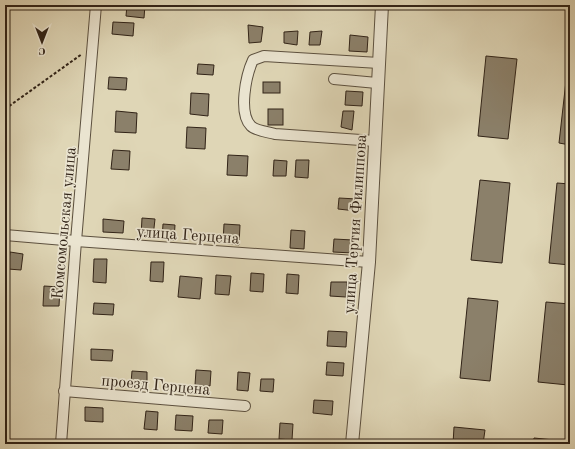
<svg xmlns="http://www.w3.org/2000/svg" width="575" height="449" font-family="'Old Standard TT',serif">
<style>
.building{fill:#8b806a;stroke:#312317}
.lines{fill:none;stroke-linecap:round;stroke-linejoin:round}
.minor-casing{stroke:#5c503f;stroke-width:12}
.tertiary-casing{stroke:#5c503f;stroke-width:14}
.path{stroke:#312317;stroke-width:2;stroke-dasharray:3 2;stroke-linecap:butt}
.minor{stroke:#eae4d0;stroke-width:10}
.tertiary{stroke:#eae4d0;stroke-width:12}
.labels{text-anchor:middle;stroke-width:3.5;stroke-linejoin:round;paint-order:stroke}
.street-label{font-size:16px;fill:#312317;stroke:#eae4d0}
</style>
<rect width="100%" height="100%" fill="#dfd6b6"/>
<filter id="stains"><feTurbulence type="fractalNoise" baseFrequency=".005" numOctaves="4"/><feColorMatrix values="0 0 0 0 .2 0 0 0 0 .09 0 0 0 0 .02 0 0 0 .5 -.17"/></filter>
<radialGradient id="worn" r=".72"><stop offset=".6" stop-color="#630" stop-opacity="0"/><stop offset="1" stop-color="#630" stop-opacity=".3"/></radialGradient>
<!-- building -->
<g class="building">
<polygon points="127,5 145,5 144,18 126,16"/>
<polygon points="113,22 134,23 133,36 112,34"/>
<polygon points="248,25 263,27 261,42 249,43"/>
<polygon points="298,31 297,45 284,43 284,32"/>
<polygon points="322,31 320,45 309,45 310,32"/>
<polygon points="350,35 368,37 367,52 349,51"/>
<polygon points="486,56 517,59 508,139 478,136"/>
<polygon points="568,63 570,64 570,145 559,143"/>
<polygon points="198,64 214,65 213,75 197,74"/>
<polygon points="109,77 127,78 126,90 108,89"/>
<rect x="263" y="82" width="17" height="11"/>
<polygon points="346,91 363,92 362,106 345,105"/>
<polygon points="191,93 209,94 208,116 190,114"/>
<rect x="268" y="109" width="15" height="16"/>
<polygon points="116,111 137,113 136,133 115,132"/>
<polygon points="343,111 354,111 352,130 341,127"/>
<polygon points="187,127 206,128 205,149 186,148"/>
<polygon points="113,150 130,151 129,170 111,169"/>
<polygon points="228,155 248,156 247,176 227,175"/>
<polygon points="274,160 287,161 286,176 273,176"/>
<polygon points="296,160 309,160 308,178 295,177"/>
<polygon points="480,180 510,183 502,263 471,260"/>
<polygon points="557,183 570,184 570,265 549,263"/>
<polygon points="339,198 357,199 356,211 338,209"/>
<polygon points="142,218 155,219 153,237 141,236"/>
<polygon points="103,219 124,221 123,233 103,232"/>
<polygon points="163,224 175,225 174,240 162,239"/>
<polygon points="224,224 240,225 239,245 223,243"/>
<polygon points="291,230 305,231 304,249 290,248"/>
<polygon points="334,239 353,240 353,253 333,252"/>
<polygon points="10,252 23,254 21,270 8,269"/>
<polygon points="94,259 107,259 106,283 93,282"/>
<polygon points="151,262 164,262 163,282 150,281"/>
<polygon points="251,273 264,274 263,292 250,291"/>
<polygon points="287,274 299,275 298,294 286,293"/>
<polygon points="216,275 231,276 229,295 215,294"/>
<polygon points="180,276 202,278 200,299 178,297"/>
<polygon points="331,282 347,282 346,297 330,296"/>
<polygon points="44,286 60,287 59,306 43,306"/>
<polygon points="468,298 498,301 490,381 460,378"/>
<polygon points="546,302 570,304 570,370 568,385 538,382"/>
<polygon points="94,303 114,304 113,315 93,314"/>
<polygon points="328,331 347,332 346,347 327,346"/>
<polygon points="91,349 113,350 112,361 91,360"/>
<polygon points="327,362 344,363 343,376 326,375"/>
<polygon points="196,370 211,371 210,386 195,385"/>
<polygon points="132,371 147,372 147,384 131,383"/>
<polygon points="238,372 250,373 248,391 237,390"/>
<polygon points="261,379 274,379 273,392 260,391"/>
<polygon points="314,400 333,401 332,415 313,413"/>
<polygon points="85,407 103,408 103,422 85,421"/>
<polygon points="146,411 158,412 157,430 144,429"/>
<polygon points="176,415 193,416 192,431 175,430"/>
<polygon points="209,420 223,420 222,434 208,433"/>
<polygon points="280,423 293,424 292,440 279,439"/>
<polygon points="454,427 485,430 483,444 453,444"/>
<polygon points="534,438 564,441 564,444 533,444"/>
</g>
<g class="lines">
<defs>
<g id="minor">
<polyline points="334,79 377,83"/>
<path d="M375,141L275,134C268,132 256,131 251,126C238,113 246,75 253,60L264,56L379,63"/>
<polyline points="5,235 76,241 369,262"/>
<polyline points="64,391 245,406"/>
<polyline points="61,444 76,241 96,5"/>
</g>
<polyline id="tertiary" points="352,444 369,262 382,5"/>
</defs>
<!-- minor casing -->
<use href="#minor" class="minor-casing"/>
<!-- tertiary casing -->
<use href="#tertiary" class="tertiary-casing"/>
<!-- path -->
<polyline class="path" points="5,109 82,54"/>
<!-- minor -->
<use href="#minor" class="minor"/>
<!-- tertiary -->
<use href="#tertiary" class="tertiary"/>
</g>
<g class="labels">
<!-- street labels -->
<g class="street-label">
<text transform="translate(63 223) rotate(-85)" y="6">Комсомольская улица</text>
<text transform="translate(354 224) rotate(-86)" y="6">улица Тертия Филиппова</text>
<text transform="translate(188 234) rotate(4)" y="6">улица Герцена</text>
<text transform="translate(156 384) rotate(5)" y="6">проезд Герцена</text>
</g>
</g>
<!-- margin -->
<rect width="575" height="449" fill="none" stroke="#dfd6b6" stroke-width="20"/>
<rect x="6" y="6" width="563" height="437" fill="none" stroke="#312317" stroke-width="2"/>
<rect x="10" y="10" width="555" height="429" fill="none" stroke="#312317"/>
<!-- north arrow -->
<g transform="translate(42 42) rotate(180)" stroke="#eae4d0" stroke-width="3" paint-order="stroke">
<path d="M0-3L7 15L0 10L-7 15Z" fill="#312317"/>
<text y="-6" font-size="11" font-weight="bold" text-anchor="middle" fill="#312317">С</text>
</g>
<rect width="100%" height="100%" filter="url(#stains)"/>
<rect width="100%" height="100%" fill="url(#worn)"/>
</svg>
